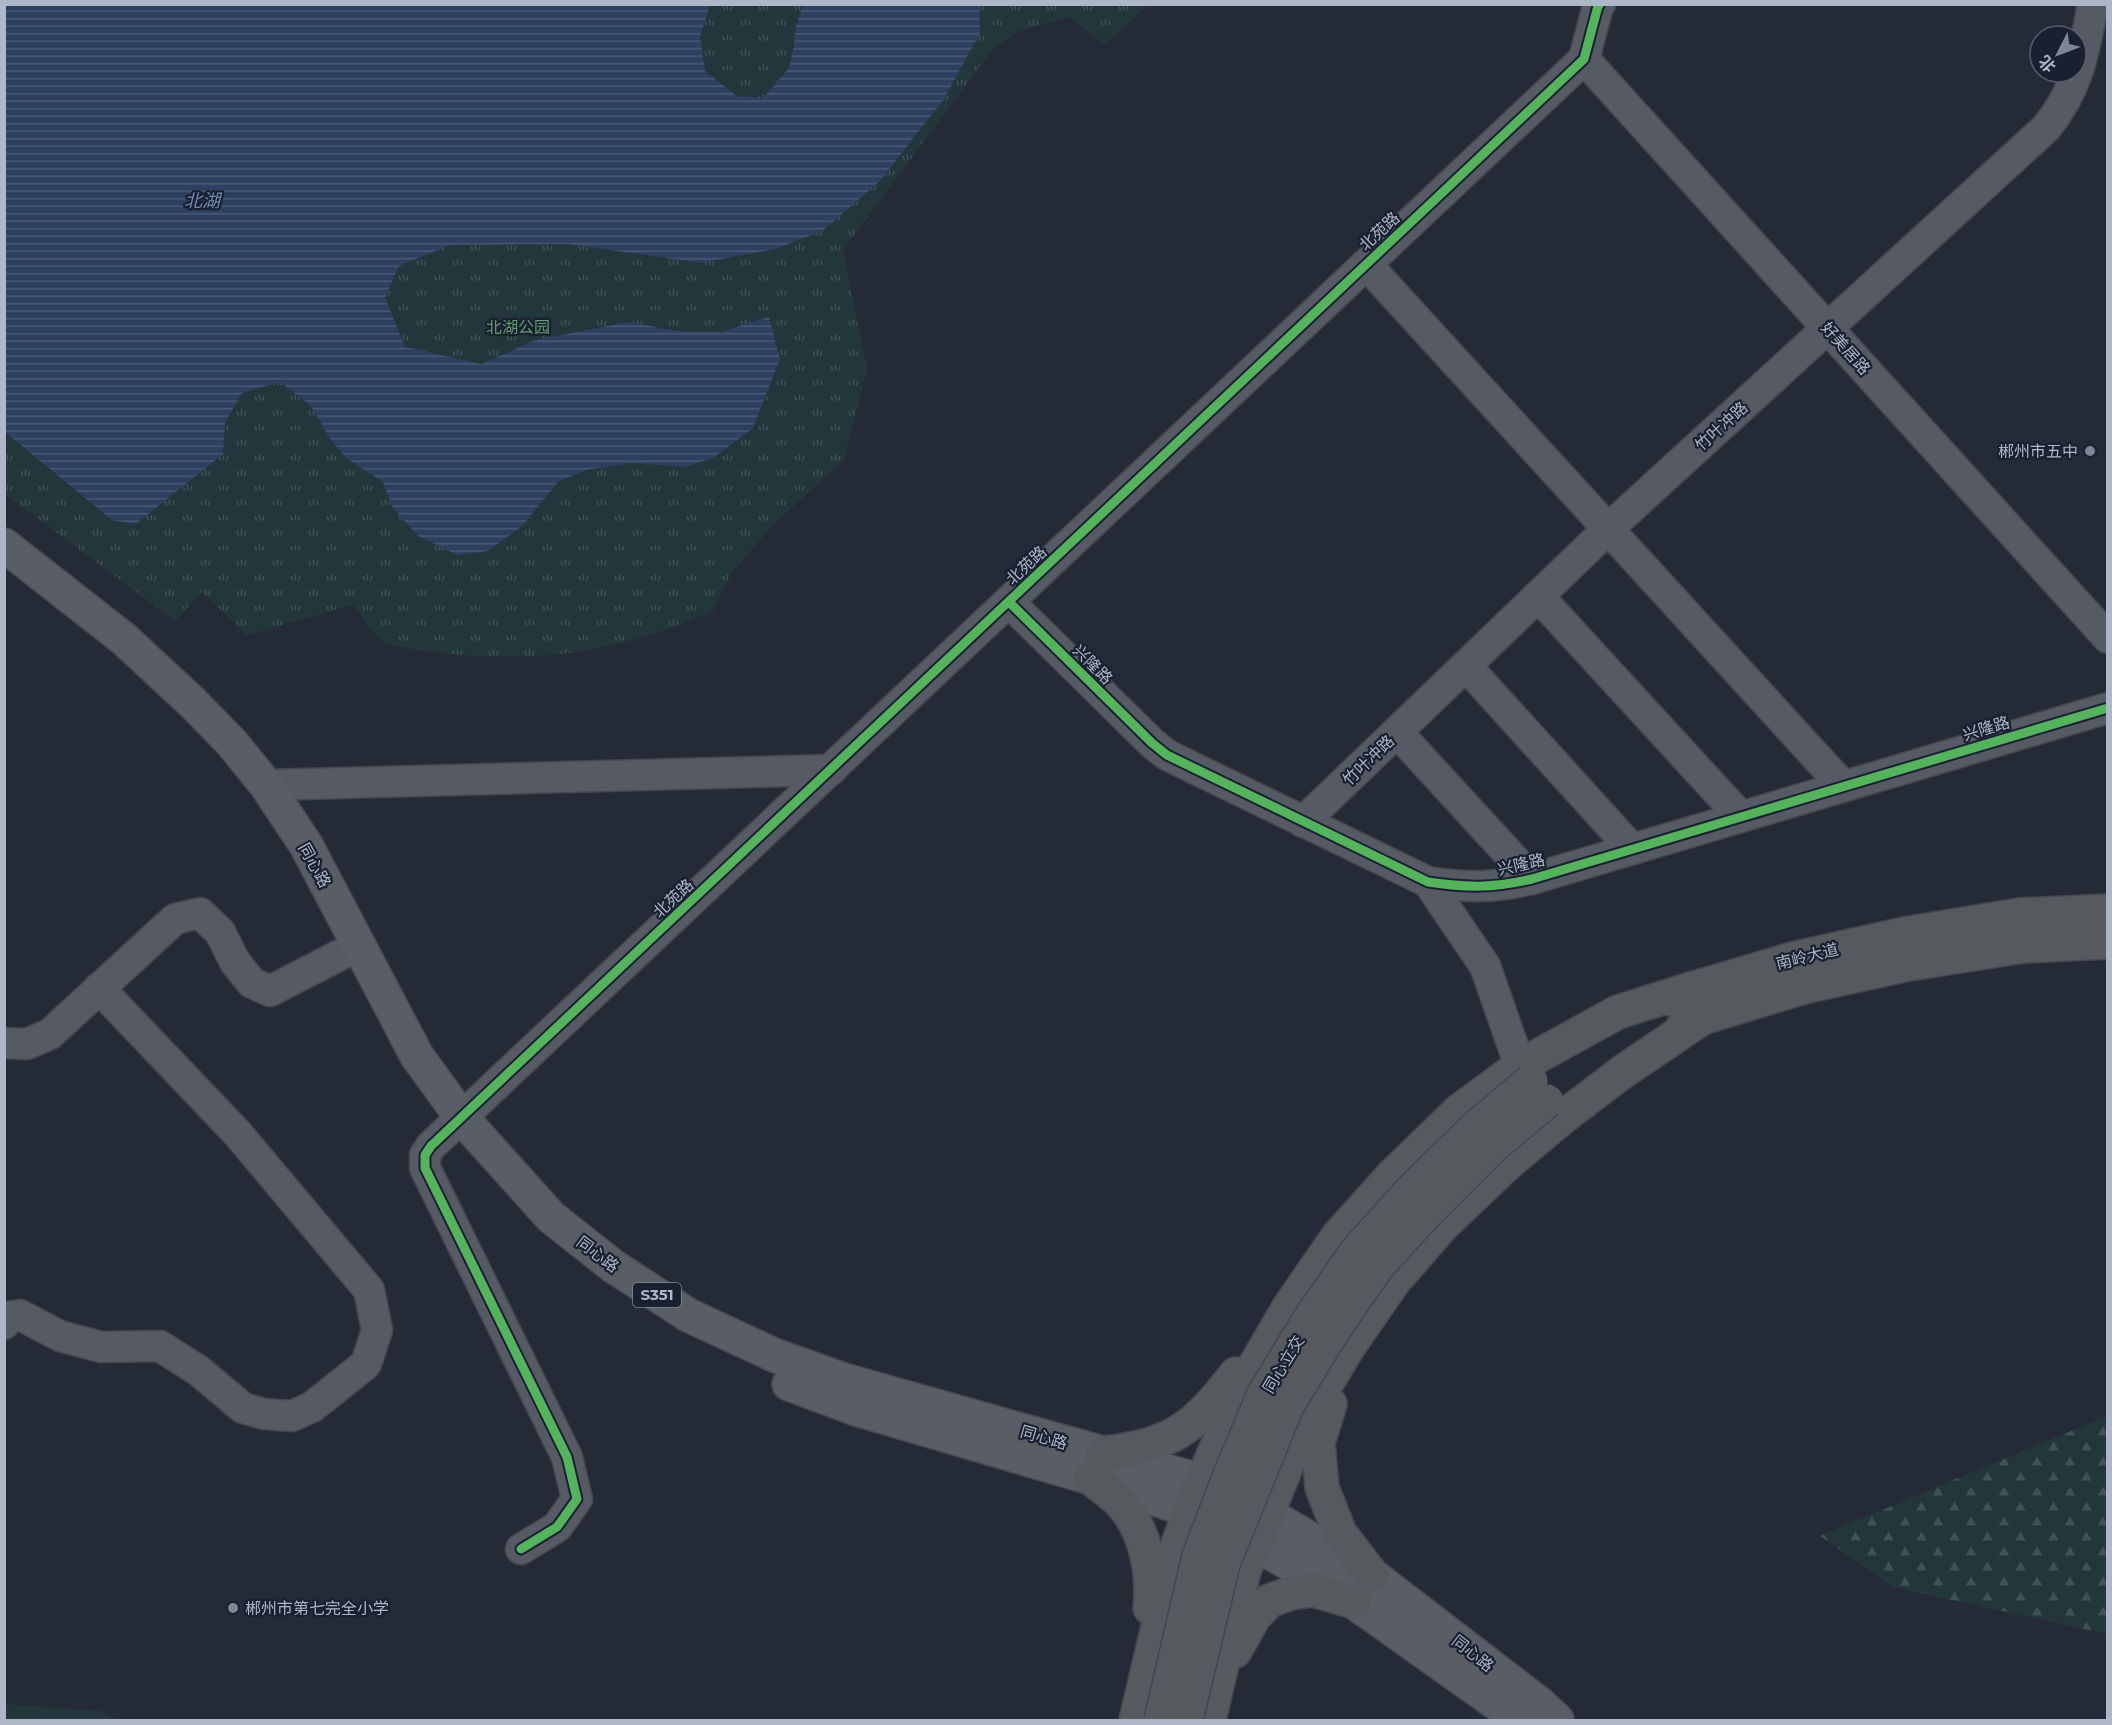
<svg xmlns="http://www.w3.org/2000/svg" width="2112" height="1725" font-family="Montserrat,'Noto Sans SC',sans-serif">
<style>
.forest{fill:url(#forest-firs)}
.park{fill:url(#park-tufts)}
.pitch{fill:#22363c}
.water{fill:url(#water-rules)}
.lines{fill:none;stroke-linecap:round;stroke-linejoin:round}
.minor-casing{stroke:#42464f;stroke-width:33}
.major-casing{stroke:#434852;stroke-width:36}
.highway-casing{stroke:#424751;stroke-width:36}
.minor{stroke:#565a64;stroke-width:30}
.major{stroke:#585d66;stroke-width:33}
.highway{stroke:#56595d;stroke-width:33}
.highway-bridge-casing{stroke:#424751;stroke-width:36;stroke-linecap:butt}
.highway-bridge{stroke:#56595d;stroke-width:33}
.cycleway-casing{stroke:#192131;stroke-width:13}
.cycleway{stroke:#56b35d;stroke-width:9}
.poi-dot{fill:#7e8695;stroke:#192131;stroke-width:2}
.labels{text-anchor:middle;stroke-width:4.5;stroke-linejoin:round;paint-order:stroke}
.shield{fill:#192131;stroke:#818a9b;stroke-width:1.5}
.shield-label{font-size:15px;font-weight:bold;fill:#aeb7c8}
.street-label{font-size:16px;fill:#aeb7c8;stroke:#192131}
.park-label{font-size:16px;fill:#639c73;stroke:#192131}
.poi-label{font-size:16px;fill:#aeb7c8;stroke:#192131;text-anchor:end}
.water-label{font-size:18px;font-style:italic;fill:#738bb4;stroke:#192131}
</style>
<defs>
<pattern id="forest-firs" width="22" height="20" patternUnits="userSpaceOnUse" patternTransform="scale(1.5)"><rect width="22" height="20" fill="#22363c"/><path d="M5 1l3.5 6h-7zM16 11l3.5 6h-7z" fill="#405157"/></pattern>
<pattern id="park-tufts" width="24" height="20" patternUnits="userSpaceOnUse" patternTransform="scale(1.5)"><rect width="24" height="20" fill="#22363c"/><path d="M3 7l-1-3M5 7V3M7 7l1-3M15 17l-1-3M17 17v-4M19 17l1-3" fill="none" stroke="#405157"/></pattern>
<pattern id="water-rules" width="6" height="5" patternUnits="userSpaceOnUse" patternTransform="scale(1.5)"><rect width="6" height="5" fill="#2e4060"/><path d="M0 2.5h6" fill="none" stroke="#4a5975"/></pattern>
</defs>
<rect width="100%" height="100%" fill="#252b36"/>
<!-- forest -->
<polygon class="forest" points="2102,1418 2108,1420 2107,1634 1893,1587 1820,1536"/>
<!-- park -->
<path class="park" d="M4,5H1148L1104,45L1070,17L1019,31L992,50L843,250L867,369L844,460L775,523L731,573L713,611C619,652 537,665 435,652C425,651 388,646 382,641C372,633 361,615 353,605L247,635L202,592L175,621L5,494Z"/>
<!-- pitch -->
<polygon class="pitch" points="4,1704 101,1711 120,1720 5,1720"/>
<!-- water -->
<polygon class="water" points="4,5 710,5 700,37 705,71 737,96 763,98 789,68 794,45 796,26 803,5 979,5 980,33 944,99 879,182 822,231 775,249 701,263 568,244 450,245 399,266 385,298 405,347 482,364 535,340 629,322 677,331 721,332 769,317 780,359 753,428 713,458 686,467 632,463 586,470 558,482 523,525 488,551 457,555 418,536 393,508 383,482 346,458 331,440 310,405 280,382 242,393 225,422 223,454 136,524 112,520 5,432"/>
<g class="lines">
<defs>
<g id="minor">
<polyline points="1584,59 2108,638"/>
<polyline points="1366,264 1843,786"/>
<polyline points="1538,596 1741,817"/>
<path d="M1009,602L1152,743L1167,755L1428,882C1468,888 1493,888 1532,879L2108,708"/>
<polyline points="1466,666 1632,849"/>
<polyline points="1397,732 1532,879"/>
<polyline points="266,785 831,770"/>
<path d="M1303,822L1608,529L2046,128C2078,89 2084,53 2093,4"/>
<polyline points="1428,882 1485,966 1520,1066"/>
<polyline points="4,1043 27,1044 50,1034 175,919 200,913 220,932 235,962 252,983 270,991 340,955"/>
<polyline points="4,1324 6,1317 20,1315 60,1336 101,1347 160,1346 199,1371 243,1408 264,1414 292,1416 312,1407 366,1364 377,1330 369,1290 238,1134 99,988"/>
<polyline points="521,1549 557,1527 577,1499 567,1457 425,1168 425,1155 431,1146 1584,59 1598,6 1600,4"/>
</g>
<g id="major">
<polyline points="4,545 124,639 193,703 232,743 266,785 306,845 417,1056 462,1118 551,1217 613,1266 688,1315 774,1355 844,1380 1202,1481 1266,1513 1372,1575 1540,1704 1557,1720"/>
<polyline points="789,1384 856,1409 1091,1478 1191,1511 1254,1543 1354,1602 1520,1720"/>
</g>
<g id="highway">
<polyline points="1670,999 1691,989 1796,958 1904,934 2019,915 2108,911"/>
<polyline points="1683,1027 1702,1018 1804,987 1909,964 2024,946 2108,942"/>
<polyline points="1330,1404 1318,1443 1322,1488 1340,1533 1372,1575"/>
<path d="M1103,1453C1173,1445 1193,1429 1236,1374"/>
<path d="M1091,1478C1100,1486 1111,1493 1120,1502C1145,1528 1154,1573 1150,1608"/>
<polyline points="1235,1651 1254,1617 1269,1601 1291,1593 1313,1590 1354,1602"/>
<polyline points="1136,1720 1176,1549 1202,1481 1244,1384 1289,1307 1338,1236 1392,1176 1459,1111 1520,1066 1618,1012 1691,989"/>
<polyline points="1209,1720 1244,1571 1307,1416 1349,1346 1394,1281 1443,1225 1507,1164 1562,1118 1621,1073 1702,1018"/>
</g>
</defs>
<!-- minor casing -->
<use href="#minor" class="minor-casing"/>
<!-- major casing -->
<use href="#major" class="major-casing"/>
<!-- highway casing -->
<use href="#highway" class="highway-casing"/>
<!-- minor -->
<use href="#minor" class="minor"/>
<!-- major -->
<use href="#major" class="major"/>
<!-- highway -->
<use href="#highway" class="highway"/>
<defs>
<g id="highway-bridge">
<polyline points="1161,1720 1199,1556 1230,1475 1264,1394 1309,1320 1357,1251 1409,1193 1475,1128 1531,1081"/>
<polyline points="1186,1720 1223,1564 1287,1406 1331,1334 1377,1267 1428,1211 1492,1147 1547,1101"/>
</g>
</defs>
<!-- highway-bridge casing -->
<use href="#highway-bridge" class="highway-bridge-casing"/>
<!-- highway-bridge -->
<use href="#highway-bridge" class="highway-bridge"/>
<defs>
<g id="cycleway">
<path d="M1009,602L1152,743L1167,755L1428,882C1468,888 1493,888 1532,879L2108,708"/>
<polyline points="521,1549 557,1527 577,1499 567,1457 425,1168 425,1155 431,1146 1584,59 1598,6 1600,4"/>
</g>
</defs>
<!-- cycleway casing -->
<use href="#cycleway" class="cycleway-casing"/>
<!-- cycleway -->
<use href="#cycleway" class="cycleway"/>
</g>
<!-- markers -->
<g class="poi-dot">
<circle cx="2090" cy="451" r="6"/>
<circle cx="233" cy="1608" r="6"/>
</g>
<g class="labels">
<!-- shield labels -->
<rect class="shield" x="633" y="1283" width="48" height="24" rx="4.5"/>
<g class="shield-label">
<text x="657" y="1300">S351</text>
</g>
<!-- street labels -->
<g class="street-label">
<text transform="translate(1379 231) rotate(-43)" y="6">北苑路</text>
<text transform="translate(1846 348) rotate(48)" y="6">好美居路</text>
<text transform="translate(1721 426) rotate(-42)" y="6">竹叶冲路</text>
<text transform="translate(1026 565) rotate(-43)" y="6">北苑路</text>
<text transform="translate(1093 664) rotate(45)" y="6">兴隆路</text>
<text transform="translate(1986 728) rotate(-17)" y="6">兴隆路</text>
<text transform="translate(1368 760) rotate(-44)" y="6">竹叶冲路</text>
<text transform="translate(1521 864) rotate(-13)" y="6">兴隆路</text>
<text transform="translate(315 865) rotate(61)" y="6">同心路</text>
<text transform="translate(673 898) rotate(-43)" y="6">北苑路</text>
<text transform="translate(1807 956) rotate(-14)" y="6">南岭大道</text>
<text transform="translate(598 1254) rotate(37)" y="6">同心路</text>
<text transform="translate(1283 1364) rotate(-59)" y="6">同心立交</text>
<text transform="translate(1044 1437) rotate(16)" y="6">同心路</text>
<text transform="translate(1473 1653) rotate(38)" y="6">同心路</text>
</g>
<!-- park labels -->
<g class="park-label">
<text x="518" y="333">北湖公园</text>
</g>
<!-- poi labels -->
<g class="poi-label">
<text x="2078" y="457">郴州市五中</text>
<text x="245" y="1614" text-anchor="start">郴州市第七完全小学</text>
</g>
<!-- water labels -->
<g class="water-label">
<text x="202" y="207">北湖</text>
</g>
</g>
<!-- border -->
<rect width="2112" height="1725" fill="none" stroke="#aeb7c8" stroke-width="12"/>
<!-- north arrow -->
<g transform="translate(2058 54) rotate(228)"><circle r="28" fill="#192131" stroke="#555d6d" stroke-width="1.5"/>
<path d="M0-4.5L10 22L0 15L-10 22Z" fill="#7e8695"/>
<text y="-9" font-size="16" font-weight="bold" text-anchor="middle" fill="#aeb7c8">北</text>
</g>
</svg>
